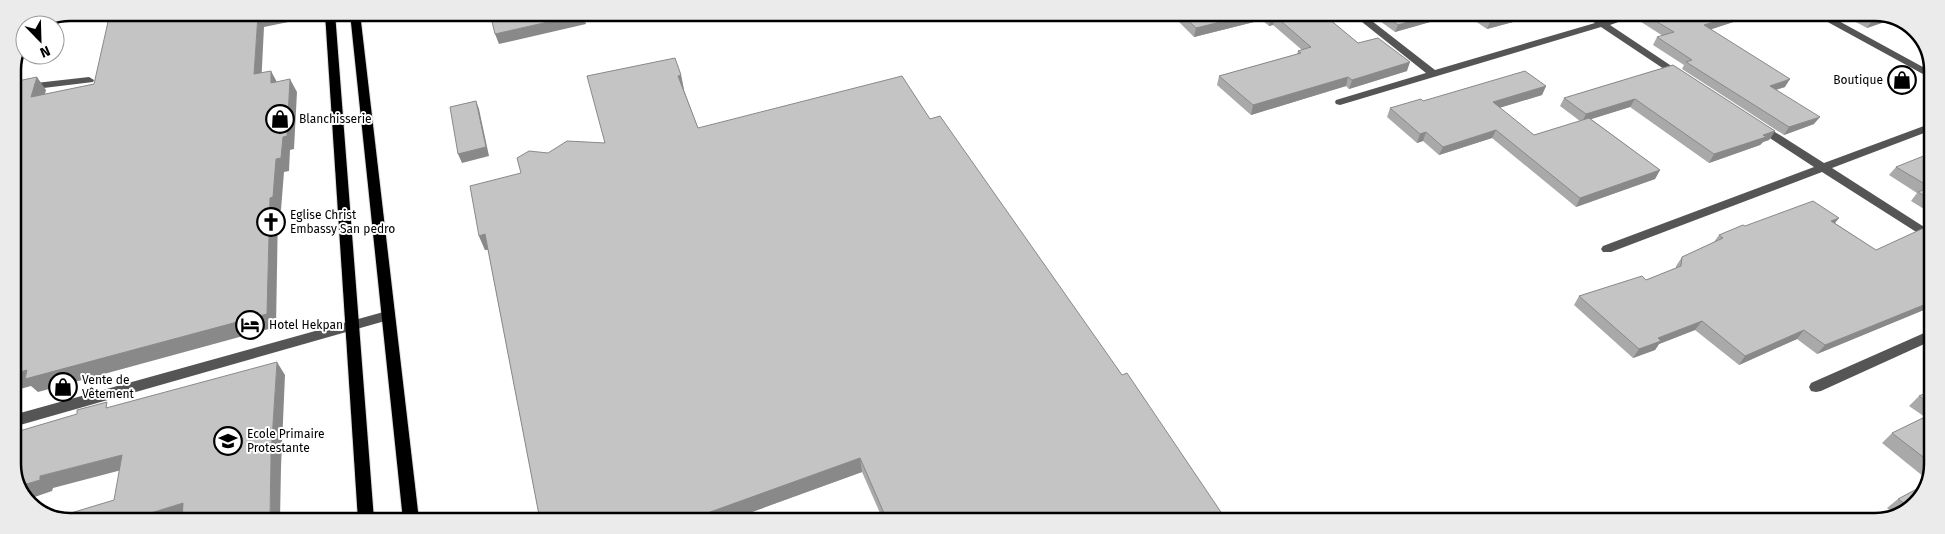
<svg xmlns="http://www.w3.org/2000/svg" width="1945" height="534" font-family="'Fira Sans',sans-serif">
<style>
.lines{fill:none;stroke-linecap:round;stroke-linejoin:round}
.major-casing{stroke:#dbdbdb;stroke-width:2}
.minor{fill:#555;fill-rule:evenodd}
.major{fill:#000;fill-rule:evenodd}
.wall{fill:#a9a9a9}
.shaded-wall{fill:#898989}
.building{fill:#c4c4c4;stroke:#898989}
.labels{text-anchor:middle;stroke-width:4;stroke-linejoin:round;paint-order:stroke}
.poi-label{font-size:12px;fill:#000;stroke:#fff;text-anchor:start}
.rim{fill:none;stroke:#000;stroke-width:2.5}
</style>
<rect width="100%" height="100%" fill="#fff"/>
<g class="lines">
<defs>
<g id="major">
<polygon points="325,13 335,13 374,520 358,520"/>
<polygon points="350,13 360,13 419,520 403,520"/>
</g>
</defs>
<!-- major casing -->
<use href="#major" class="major-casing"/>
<!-- minor -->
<g class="minor">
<polygon points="1352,14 1363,14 1435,70 1595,23 1582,14 1594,14 1604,21 1625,14 1641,14 1610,25 1685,75 1680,78 1676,77 1601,27 1340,105 1336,104 1335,102 1336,100 1426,73"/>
<polygon points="1813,14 1826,14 1932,72 1932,79"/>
<polygon points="89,77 94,80 93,82 27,90 22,87 27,84"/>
<polygon points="1932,123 1932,130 1832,168 1932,232 1932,242 1822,172 1611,252 1603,252 1601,249 1603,246 1814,167 1756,129 1755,127 1756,125 1764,125 1824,163"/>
<polygon points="387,311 392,313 394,316 392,319 13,427 13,415"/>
<polygon points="1931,330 1931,341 1821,391 1816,392 1811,391 1809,387 1811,383"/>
</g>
<!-- major -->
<use href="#major" class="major"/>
</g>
<!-- wall -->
<g class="wall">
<polygon points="1175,14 1323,14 1358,43 1407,71 1349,89 1346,86 1251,115 1217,85 1219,76 1297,54 1298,51 1302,50 1273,25 1269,26 1262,20 1194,37 1174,17"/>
<polygon points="1374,14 1458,14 1395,32 1373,16"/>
<polygon points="1465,14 1543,14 1487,29"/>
<polygon points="1545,14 1576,14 1556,21"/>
<polygon points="1637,14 1758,14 1711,29 1785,87 1776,90 1814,124 1784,135 1682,69 1684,65 1653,45 1657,37 1663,36 1635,18"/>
<polygon points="1841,14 1889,14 1896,18 1867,28"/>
<polygon points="1673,65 1775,131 1769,140 1763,142 1760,145 1709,163 1630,107 1591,119 1660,170 1655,179 1576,207 1492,138 1439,155 1423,141 1417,143 1387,117 1390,108 1423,101 1546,86 1542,95 1499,108 1534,135 1580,121 1560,106 1564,98"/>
<polygon points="681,75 684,90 698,128 930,119 1122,375 1227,521 883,520 862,472 730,520 540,520 488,250 485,250 479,236 521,173 548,153 605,143"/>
<polygon points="1932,158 1932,214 1911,201 1917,193 1889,175 1896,167"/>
<polygon points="1835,223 1876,250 1932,230 1931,307 1817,354 1797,339 1739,365 1695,330 1659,344 1655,350 1633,358 1574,305 1579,296 1646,280 1676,268 1676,266 1682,257 1714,242 1719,235 1745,226"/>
<polygon points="1931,391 1931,478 1929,481 1882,443 1892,433 1925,417 1909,406 1919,396"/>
<polygon points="1928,483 1910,509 1895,515 1887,508 1898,499"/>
</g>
<!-- shaded-wall -->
<g class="shaded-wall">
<polygon points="266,13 297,13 298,20 264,27 261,87 254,74 258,15"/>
<polygon points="583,14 586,24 499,44 495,34"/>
<polygon points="1252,14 1264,14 1262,20 1194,37 1196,28"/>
<polygon points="1435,14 1458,14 1395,32 1398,25"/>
<polygon points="1519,14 1543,14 1487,29 1490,22"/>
<polygon points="1558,14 1576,14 1556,21"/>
<polygon points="1739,14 1758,14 1700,33 1704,25"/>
<polygon points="1890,15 1896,18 1867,28 1872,21"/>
<polygon points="1275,16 1273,25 1269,26 1271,17"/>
<polygon points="47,22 46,25 40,25"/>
<polygon points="1410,62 1407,71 1349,89 1352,80"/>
<polygon points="271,71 278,84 271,83"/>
<polygon points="681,75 684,90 682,90 678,76"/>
<polygon points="37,77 46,90 41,110 31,97"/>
<polygon points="1348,77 1346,86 1251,115 1253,105"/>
<polygon points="290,79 297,92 294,149 290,150 289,171 284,172 281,210 278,211 276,327 38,392 31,386 13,391 13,374 270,198 276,159 283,137"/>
<polygon points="1790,79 1785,87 1765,93 1770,86"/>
<polygon points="1546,86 1542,95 1489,111 1493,102"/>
<polygon points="1635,99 1630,107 1582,122 1586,114"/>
<polygon points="476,101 479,109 489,156 462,163 458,154"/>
<polygon points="1820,117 1814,124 1784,135 1789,127"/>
<polygon points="1496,130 1492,138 1439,155 1443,147"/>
<polygon points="1775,131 1769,140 1763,142 1760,145 1709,163 1714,154"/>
<polygon points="1426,132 1423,141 1417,143 1420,134"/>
<polygon points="1660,170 1655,179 1576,207 1580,198"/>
<polygon points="1839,218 1832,227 1831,221"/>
<polygon points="485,234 491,249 485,250 479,236"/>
<polygon points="1931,302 1931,307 1817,354 1825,345"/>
<polygon points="1702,321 1695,330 1659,344 1655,350 1633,358 1639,349 1658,338"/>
<polygon points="1804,330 1797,339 1739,365 1745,356"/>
<polygon points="277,362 285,375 281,467 280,520 270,520 271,455"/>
<polygon points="122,455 133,467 53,488 52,491 26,500 20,486 40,476"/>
<polygon points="860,458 862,472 730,520 688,520"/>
<polygon points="183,503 194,515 178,520 140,520 141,516"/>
</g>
<!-- building -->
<g class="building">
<polygon points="110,13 266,13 258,15 254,74 271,71 271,83 290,79 287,136 283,137 281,158 276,159 273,197 270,198 267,314 25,379 27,370 13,374 13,82 37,77 31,97 94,84"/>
<polygon points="490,13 583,13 583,14 495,34"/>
<polygon points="1181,14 1252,14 1196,28"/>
<polygon points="1267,14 1323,14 1358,43 1378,38 1410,62 1352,80 1348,77 1253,105 1219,76 1301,53 1298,51 1311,47 1275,16 1271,17"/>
<polygon points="1383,14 1435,14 1398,25"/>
<polygon points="1478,14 1519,14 1490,22"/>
<polygon points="1644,14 1739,14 1704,25 1790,79 1770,86 1820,117 1789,127 1686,62 1692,60 1657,37 1674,32"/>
<polygon points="1859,14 1889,14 1890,15 1872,21"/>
<polygon points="675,58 681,75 678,76 698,128 902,76 930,119 940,116 1122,375 1127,373 1227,521 887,520 860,458 688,520 540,520 485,234 479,236 470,186 521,173 517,158 529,151 548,153 567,141 605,143 587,76"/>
<polygon points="1673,65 1775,131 1763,135 1766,137 1714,154 1635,99 1586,114 1564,98"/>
<polygon points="1525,71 1546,86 1493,102 1534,135 1589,118 1660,170 1580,198 1496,130 1443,147 1426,132 1420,134 1390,108 1421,99 1423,101"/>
<polygon points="476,101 486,147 458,154 450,107"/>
<polygon points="1926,155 1932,158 1932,201 1918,192 1930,187 1896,167"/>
<polygon points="1813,201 1839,218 1831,221 1876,250 1926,227 1932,230 1932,255 1930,256 1932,257 1931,302 1825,345 1804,330 1745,356 1702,321 1658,338 1661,341 1639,349 1579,296 1642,276 1646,280 1681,266 1682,257 1723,238 1719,235 1743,225 1745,226"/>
<polygon points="277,362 271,455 270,520 182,520 183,503 141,516 140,520 70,520 71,513 114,500 122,455 40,476 40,480 20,486 13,468 13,448 16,432 77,414 77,410 107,402 106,408"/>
<polygon points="1931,391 1931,404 1919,396"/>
<polygon points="1931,414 1931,463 1892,433"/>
<polygon points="1928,483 1911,508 1898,499"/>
</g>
<!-- icons -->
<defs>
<symbol id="shop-ring" viewBox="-11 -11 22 22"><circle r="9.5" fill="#fff" stroke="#000" stroke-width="1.5"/><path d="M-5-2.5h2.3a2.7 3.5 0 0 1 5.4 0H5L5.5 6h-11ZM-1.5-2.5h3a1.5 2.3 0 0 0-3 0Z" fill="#000"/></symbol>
<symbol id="church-ring" viewBox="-11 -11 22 22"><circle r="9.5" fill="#fff" stroke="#000" stroke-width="1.5"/><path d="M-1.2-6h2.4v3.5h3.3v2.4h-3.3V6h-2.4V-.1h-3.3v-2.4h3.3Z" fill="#000"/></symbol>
<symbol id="hotel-ring" viewBox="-11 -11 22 22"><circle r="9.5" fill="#fff" stroke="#000" stroke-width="1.5"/><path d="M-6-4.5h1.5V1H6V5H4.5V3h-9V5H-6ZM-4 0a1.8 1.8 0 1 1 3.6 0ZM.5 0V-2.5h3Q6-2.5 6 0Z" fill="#000"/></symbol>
<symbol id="school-ring" viewBox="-11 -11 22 22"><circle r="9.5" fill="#fff" stroke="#000" stroke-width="1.5"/><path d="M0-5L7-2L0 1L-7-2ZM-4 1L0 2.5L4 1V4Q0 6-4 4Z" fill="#000"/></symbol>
</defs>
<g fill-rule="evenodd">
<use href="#shop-ring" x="1886" y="64" width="32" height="32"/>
<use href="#shop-ring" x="264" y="103" width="32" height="32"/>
<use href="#church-ring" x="255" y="206" width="32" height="32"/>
<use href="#hotel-ring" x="234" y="309" width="32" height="32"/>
<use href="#shop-ring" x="47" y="371" width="32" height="32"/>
<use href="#school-ring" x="212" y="425" width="32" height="32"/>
</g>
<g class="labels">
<!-- poi labels -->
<g class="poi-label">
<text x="1883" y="84" text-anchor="end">Boutique</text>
<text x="299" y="123">Blanchisserie</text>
<text x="290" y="219">Eglise Christ<tspan x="290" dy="14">Embassy San pedro</tspan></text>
<text x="269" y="329">Hotel Hekpan</text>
<text x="82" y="384">Vente de<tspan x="82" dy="14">Vêtement</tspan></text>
<text x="247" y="438">Ecole Primaire<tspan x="247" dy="14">Protestante</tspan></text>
</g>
</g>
<!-- crop -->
<path d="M0 0H1945V534H0ZM70 21H1875A49 49 0 0 1 1924 70V464A49 49 0 0 1 1875 513H70A49 49 0 0 1 21 464V70A49 49 0 0 1 70 21Z" fill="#ebebeb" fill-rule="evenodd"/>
<path class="rim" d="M70 21H1875A49 49 0 0 1 1924 70V464A49 49 0 0 1 1875 513H70A49 49 0 0 1 21 464V70A49 49 0 0 1 70 21Z"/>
<!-- north arrow -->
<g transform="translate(40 40) rotate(157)"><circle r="24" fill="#ffffff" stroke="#999999"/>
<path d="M0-4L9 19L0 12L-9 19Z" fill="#000000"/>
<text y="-8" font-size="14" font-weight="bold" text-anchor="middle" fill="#000000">N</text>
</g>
</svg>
